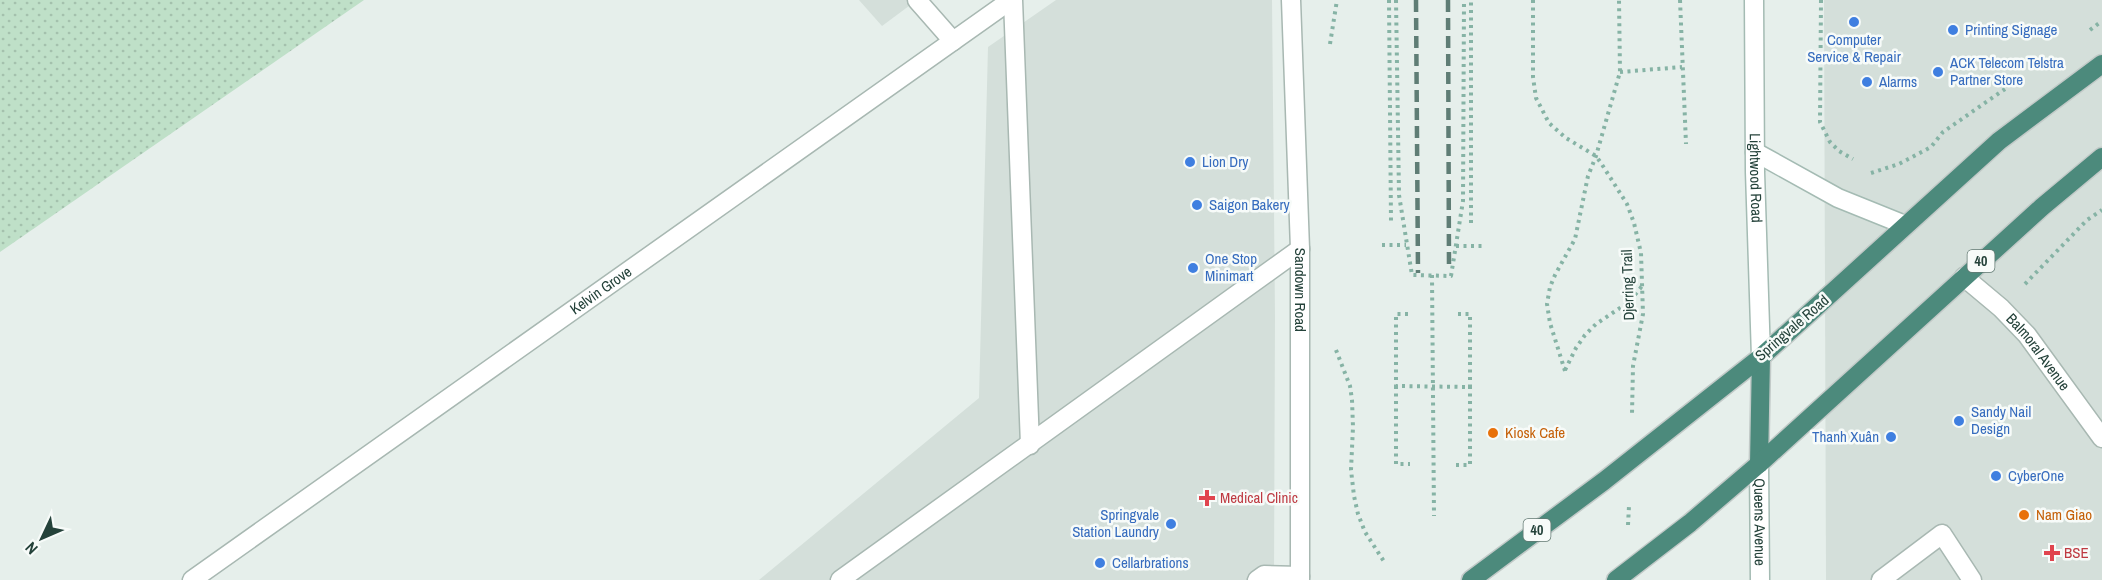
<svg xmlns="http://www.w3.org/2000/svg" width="2102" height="580" font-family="'Archivo Narrow',sans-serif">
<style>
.built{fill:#d4dfda}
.grass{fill:url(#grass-dots)}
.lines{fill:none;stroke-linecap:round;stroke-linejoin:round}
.service-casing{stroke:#a8b8b2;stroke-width:21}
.minor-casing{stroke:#a8b8b2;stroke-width:21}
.secondary-casing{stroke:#a4bbb3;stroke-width:21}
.trunk-casing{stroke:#c2cac8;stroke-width:21}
.path{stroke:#86b3a5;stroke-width:4;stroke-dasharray:3 4.5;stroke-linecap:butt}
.service{stroke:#fff;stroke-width:18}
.minor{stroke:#fff;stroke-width:18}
.secondary{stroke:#fff;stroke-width:18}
.trunk{stroke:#4c8a7c;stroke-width:18}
.rail{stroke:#5f7d75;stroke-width:4.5;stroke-dasharray:12 6;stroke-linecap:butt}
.shop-dot{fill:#3f7fe0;stroke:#f7fbf9;stroke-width:2}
.food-dot{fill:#e8710a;stroke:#f7fbf9;stroke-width:2}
.health-dot{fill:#e0444e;stroke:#f7fbf9;stroke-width:2}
.labels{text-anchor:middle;stroke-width:5;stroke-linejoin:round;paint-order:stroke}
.shield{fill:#f7fbf9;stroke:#637a73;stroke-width:1.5}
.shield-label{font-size:14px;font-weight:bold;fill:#24423a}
.shop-label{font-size:15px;fill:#366cbe;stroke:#f7fbf9;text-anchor:start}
.street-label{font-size:15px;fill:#24423a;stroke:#f7fbf9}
.food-label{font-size:15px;fill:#c56008;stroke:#f7fbf9;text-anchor:start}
.health-label{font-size:15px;fill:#be3a42;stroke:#f7fbf9;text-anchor:start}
</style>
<defs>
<pattern id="grass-dots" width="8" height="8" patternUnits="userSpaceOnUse" patternTransform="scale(1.5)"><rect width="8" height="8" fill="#bfe0c8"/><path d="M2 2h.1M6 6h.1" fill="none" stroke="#a4c1ad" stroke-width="1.8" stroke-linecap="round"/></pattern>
</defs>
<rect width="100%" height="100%" fill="#e6efeb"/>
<!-- built -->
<g class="built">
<polygon points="859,0 917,0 882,26"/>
<polygon points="1056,0 1272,0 1275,316 1274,580 759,580 979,398 988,47"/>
<polygon points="1824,0 2102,0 2102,580 1826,580"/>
</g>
<!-- grass -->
<polygon class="grass" points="0,0 364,0 0,252"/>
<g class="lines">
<defs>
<g id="service">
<polyline points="917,0 953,41"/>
<polyline points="1013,0 1030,445"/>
<polyline points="840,580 1300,249"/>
<polyline points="1257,580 1264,575 1300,576"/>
<polyline points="1881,580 1942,534 1972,580"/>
</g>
<g id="minor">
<path id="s1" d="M1291,0L1300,249V580"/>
<path id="s2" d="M1964,277L2001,308L2027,335L2102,438"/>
<path id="s3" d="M192,580L1011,0"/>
</g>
<g id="secondary">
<path id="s4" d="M1754,0L1755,172L1761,357"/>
<polyline points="1755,152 1838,198 1905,225"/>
<path id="s5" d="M1759,464L1760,580"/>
</g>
<g id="trunk">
<polyline points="1759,464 1761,357"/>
<polyline points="1471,580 1604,481 1761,357 1999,141 2102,64"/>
<polyline points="1616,580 1690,523 1759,464 2042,207 2102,157"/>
</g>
</defs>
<!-- service casing -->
<use href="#service" class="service-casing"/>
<!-- minor casing -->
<use href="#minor" class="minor-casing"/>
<!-- secondary casing -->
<use href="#secondary" class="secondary-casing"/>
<!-- trunk casing -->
<use href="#trunk" class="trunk-casing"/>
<!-- path -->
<g class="path">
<polyline points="1389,0 1391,221"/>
<polyline points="1396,0 1399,195 1412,275 1451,276 1463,201 1464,0"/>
<polyline points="1533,0 1533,77 1536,98 1549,123 1566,138 1596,156 1601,163 1627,204 1634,223 1641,253 1643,314 1633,366 1632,414"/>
<polyline points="1680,0 1686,144"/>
<polyline points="1821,0 1820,122 1830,142 1839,151 1853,159"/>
<polyline points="2090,30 2102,21"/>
<polyline points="1330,44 1337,0"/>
<polyline points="1620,72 1682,67"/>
<polyline points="1871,173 1899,164 1931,147 1943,132 2005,89"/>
<polyline points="1471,223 1471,0"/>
<polyline points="1382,245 1406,245"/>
<polyline points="1456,246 1482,246"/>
<polyline points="1432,275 1434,516"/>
<polyline points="2025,284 2087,220 2102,210"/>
<polyline points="1408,314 1396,314 1396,386 1470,387 1470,314 1456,314"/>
<polyline points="1336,350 1350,386 1352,400 1353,427 1351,470 1354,496 1358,514 1365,532 1385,563"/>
<polyline points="1565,370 1576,348 1585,335 1596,324 1629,302 1642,286"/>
<polyline points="1565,371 1550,323 1547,304 1550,287 1555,275 1575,239 1588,176 1596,156 1620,72 1619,0"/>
<polyline points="1396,386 1396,464 1410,464"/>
<polyline points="1456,465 1470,465 1470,387"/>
<polyline points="1628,525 1629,506"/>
</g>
<!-- service -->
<use href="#service" class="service"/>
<!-- minor -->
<use href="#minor" class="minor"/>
<!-- secondary -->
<use href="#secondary" class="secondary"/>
<!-- trunk -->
<use href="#trunk" class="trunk"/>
<!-- rail -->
<g class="rail">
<polyline points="1416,0 1418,273"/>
<polyline points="1448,0 1449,268"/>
</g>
</g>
<!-- markers -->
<g class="shop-dot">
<circle cx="1854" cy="22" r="6"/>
<circle cx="1953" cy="30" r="6"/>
<circle cx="1938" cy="72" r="6"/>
<circle cx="1867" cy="82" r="6"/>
<circle cx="1190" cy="162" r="6"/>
<circle cx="1197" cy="205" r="6"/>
<circle cx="1193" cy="268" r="6"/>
<circle cx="1959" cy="421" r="6"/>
<circle cx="1891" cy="437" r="6"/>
<circle cx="1996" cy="476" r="6"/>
<circle cx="1171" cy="524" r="6"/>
<circle cx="1100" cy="563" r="6"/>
</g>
<g class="food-dot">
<circle cx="1493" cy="433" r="6"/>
<circle cx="2024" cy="515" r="6"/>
</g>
<g class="health-dot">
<path d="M1204 489h6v6h6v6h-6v6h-6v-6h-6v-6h6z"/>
<path d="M2049 544h6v6h6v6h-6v6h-6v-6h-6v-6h6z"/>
</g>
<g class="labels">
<!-- shield labels -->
<g class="shield">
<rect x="1967.5" y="250" width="27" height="22" rx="4.5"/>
<rect x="1523.5" y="519" width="27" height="22" rx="4.5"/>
</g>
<g class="shield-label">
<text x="1981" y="266">40</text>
<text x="1537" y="535">40</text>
</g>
<!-- shop labels -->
<g class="shop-label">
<text x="1965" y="35">Printing Signage</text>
<text x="1854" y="45" text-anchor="middle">Computer<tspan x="1854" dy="17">Service &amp; Repair</tspan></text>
<text x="1950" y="68">ACK Telecom Telstra<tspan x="1950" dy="17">Partner Store</tspan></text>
<text x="1879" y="87">Alarms</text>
<text x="1202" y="167">Lion Dry</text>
<text x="1209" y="210">Saigon Bakery</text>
<text x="1205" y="264">One Stop<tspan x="1205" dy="17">Minimart</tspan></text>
<text x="1971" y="417">Sandy Nail<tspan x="1971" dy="17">Design</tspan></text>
<text x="1879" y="442" text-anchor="end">Thanh Xuân</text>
<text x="2008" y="481">CyberOne</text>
<text x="1159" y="520" text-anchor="end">Springvale<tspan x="1159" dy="17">Station Laundry</tspan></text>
<text x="1112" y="568">Cellarbrations</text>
</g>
<!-- street labels -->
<g class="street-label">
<text dy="5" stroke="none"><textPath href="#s4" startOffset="178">Lightwood Road</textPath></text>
<text transform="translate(1628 285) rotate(-92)" y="5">Djerring Trail</text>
<text dy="5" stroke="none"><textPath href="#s3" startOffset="501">Kelvin Grove</textPath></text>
<text dy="5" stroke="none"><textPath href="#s1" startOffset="290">Sandown Road</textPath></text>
<text transform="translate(1792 328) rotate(-41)" y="5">Springvale Road</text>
<text dy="5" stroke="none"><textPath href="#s2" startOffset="106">Balmoral Avenue</textPath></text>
<text dy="5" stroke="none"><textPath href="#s5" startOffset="58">Queens Avenue</textPath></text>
</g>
<!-- food labels -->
<g class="food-label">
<text x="1505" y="438">Kiosk Cafe</text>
<text x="2036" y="520">Nam Giao</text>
</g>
<!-- health labels -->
<g class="health-label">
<text x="1220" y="503">Medical Clinic</text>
<text x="2064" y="558">BSE</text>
</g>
</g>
<!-- north arrow -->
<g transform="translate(42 538) rotate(226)" stroke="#f7fbf9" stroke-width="4.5" paint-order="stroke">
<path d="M0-4.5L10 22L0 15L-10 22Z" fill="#24423a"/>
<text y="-9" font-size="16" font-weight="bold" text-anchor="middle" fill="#24423a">N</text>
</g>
</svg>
